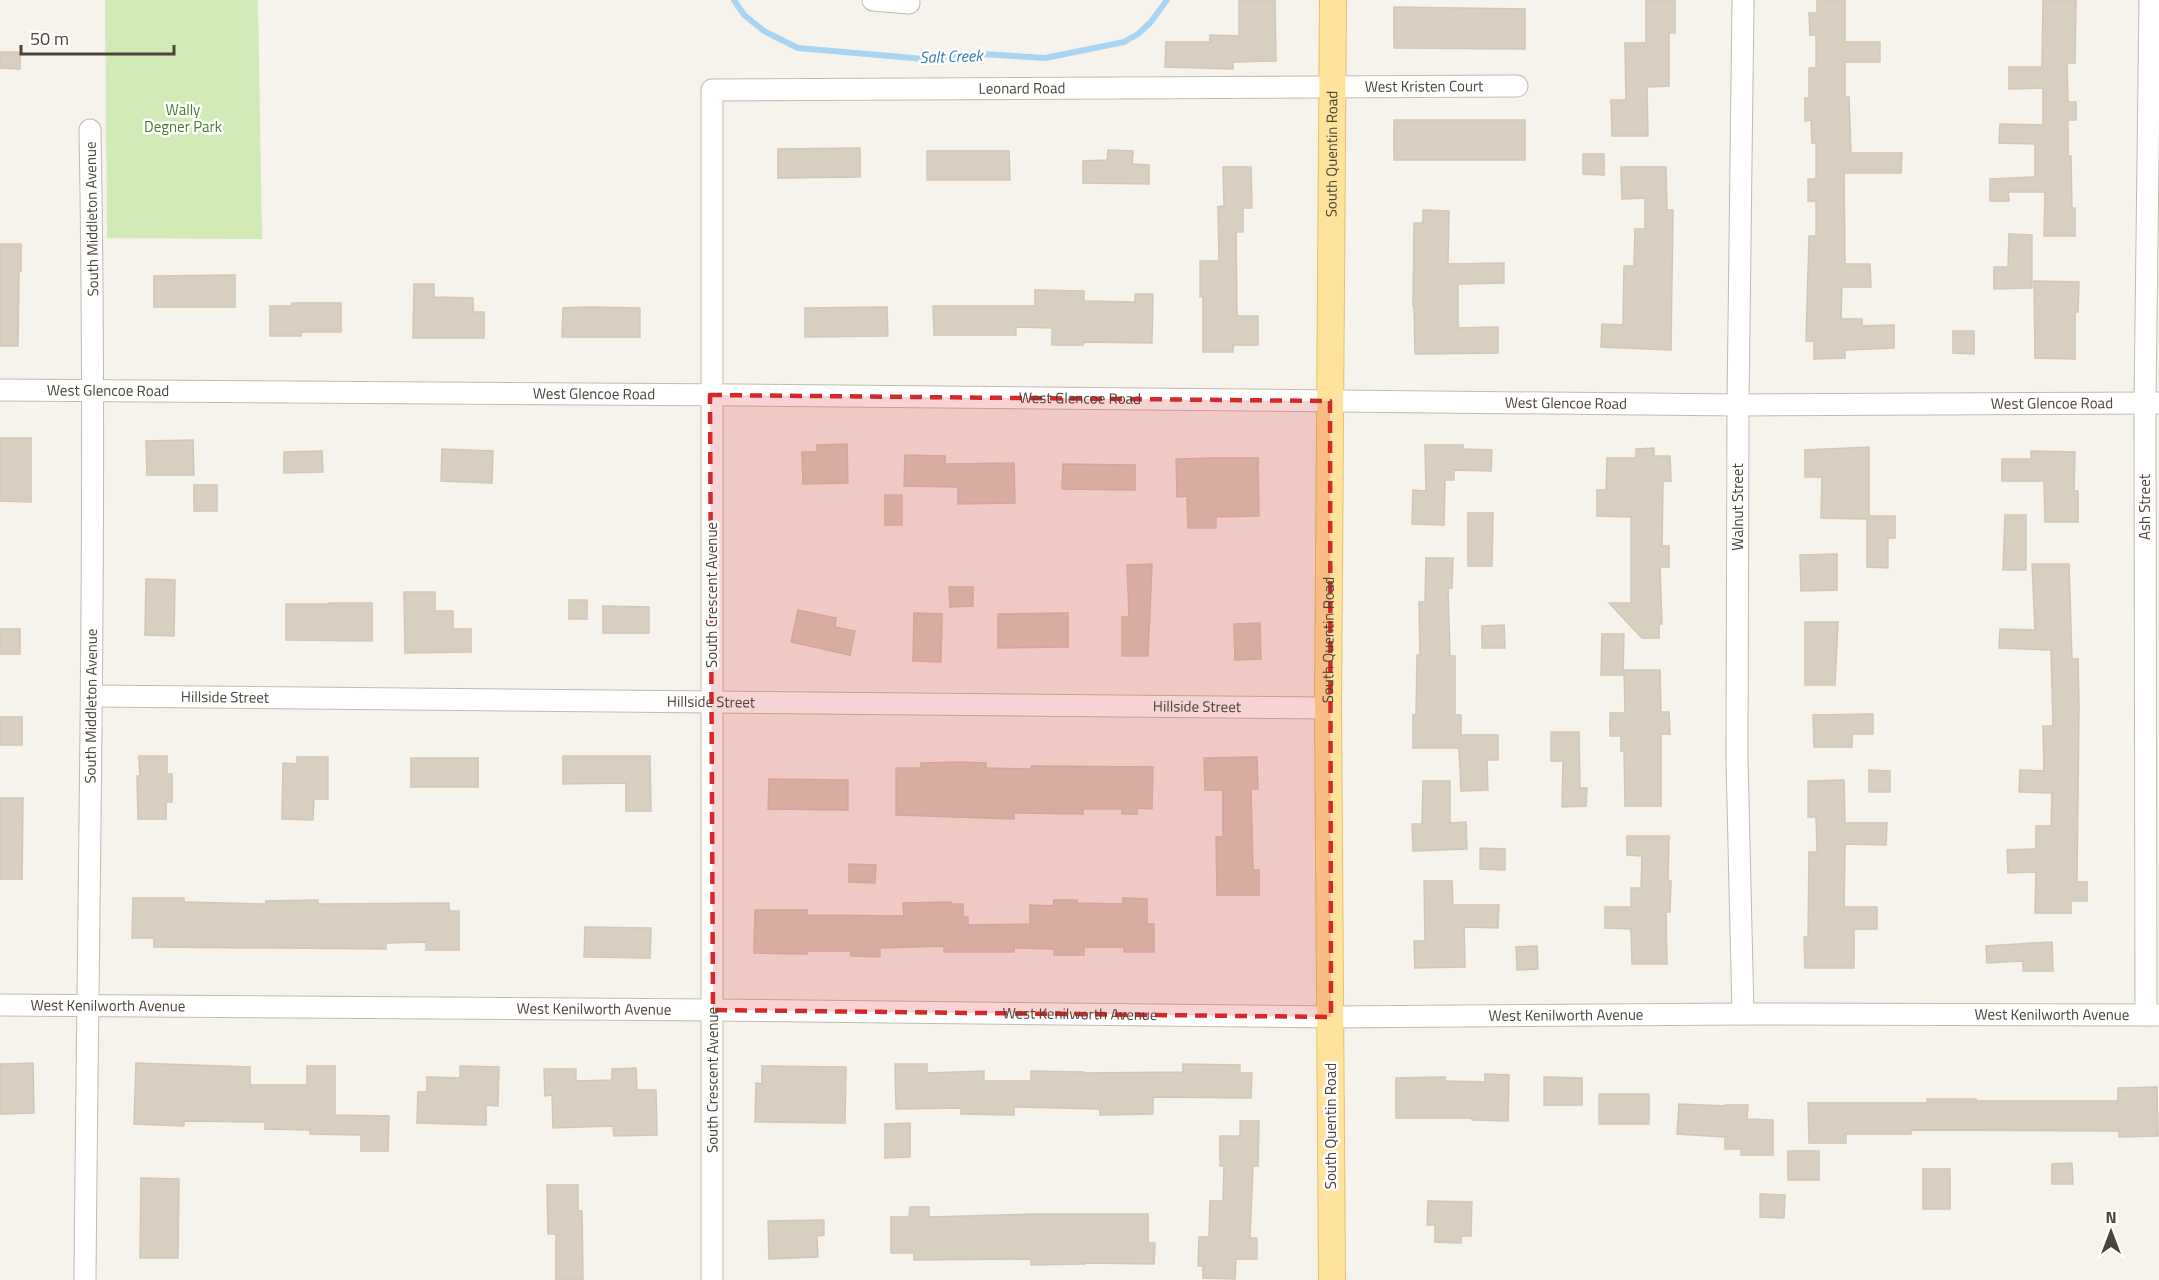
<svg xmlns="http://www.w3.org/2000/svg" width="2159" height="1280" font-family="'Titillium Web',sans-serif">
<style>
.green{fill:#d2eab5}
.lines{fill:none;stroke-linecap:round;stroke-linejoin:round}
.stream{stroke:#a9d4f2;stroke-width:6}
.building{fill:#d8cfc1;stroke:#d3c7b4;stroke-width:1.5}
.minor-casing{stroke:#c2bbae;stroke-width:23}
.major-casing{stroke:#e6c16a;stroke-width:28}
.minor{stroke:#fff;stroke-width:21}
.major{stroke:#ffe39c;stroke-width:26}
.marked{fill:#d62828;fill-opacity:0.2;stroke:#d62828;stroke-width:4.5;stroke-dasharray:12 8;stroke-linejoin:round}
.labels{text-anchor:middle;stroke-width:5;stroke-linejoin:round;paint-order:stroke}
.street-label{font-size:15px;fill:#4b4439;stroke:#fff}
.park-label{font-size:15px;fill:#4a7f2a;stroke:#fff}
.water-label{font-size:16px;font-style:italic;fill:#2e7ab2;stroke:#fff}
</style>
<rect width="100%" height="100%" fill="#f6f3ec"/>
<!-- green -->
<polygon class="green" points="105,0 258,0 262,239 107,238"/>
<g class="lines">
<!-- stream -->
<polyline class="stream" points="734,0 744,15 764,31 798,48 936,60 982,54 1045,58 1124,42 1138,34 1150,23 1167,0"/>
</g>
<!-- building -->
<g class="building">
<polygon points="1239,0 1275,0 1276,61 1233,62 1233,69 1165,67 1166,42 1210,42 1210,35 1239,36"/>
<polygon points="1646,0 1675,0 1675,33 1669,33 1669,86 1647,87 1648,136 1612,136 1611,100 1626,100 1625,43 1646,43"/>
<polygon points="1817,0 1845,0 1845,42 1880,42 1880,62 1845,62 1845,97 1849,97 1851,153 1902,153 1901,173 1844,173 1845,264 1870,264 1871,287 1842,287 1841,319 1862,319 1862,326 1894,325 1894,348 1845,350 1845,358 1814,359 1814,341 1806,341 1809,236 1816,236 1816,201 1808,201 1808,179 1816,179 1816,143 1812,143 1811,120 1805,121 1805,98 1809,98 1809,68 1816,68 1816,35 1810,35 1809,13 1817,13"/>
<polygon points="2043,0 2076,0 2075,63 2067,63 2068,102 2076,102 2076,120 2068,120 2068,156 2071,156 2072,208 2075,208 2075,236 2044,236 2045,192 2008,192 2009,201 1990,201 1990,179 2035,177 2035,144 1999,143 2000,124 2043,125 2043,88 2009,89 2009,67 2042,67"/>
<polygon points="1394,7 1525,9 1525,49 1394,48"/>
<polygon points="0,52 20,52 20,69 0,68"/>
<rect x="1394" y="120" width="131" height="40"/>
<polygon points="860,148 860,177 778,178 778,149"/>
<polygon points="1108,150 1133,151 1132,164 1149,165 1149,184 1083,183 1083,161 1107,160"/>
<polygon points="927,151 1009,151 1010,180 927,180"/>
<polygon points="1583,154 1604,154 1604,175 1583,174"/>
<polygon points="1223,167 1251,167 1252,208 1243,208 1243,232 1236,232 1237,316 1258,316 1258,345 1233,345 1233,352 1203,352 1203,296 1200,297 1200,261 1219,261 1218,207 1224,206"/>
<polygon points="1621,167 1666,167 1667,210 1673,210 1671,350 1601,347 1602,324 1623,325 1624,266 1634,266 1635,229 1645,229 1645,198 1622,199"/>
<polygon points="1423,210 1449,211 1448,264 1504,263 1504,283 1458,284 1458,328 1498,327 1498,353 1415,354 1414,306 1413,306 1414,223 1423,223"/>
<polygon points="2009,234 2032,235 2032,288 1994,289 1994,267 2008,267"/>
<polygon points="0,244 21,244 21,271 19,271 18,346 0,346"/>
<polygon points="235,275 235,307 154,307 154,276"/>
<polygon points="2034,281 2079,282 2078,312 2075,312 2075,359 2035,358"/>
<polygon points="414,284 434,284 434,297 473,298 473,312 484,312 484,338 413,338"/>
<polygon points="1035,290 1084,291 1084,301 1135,302 1135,294 1153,294 1152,343 1084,342 1083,345 1052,345 1052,328 1016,327 1016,335 934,335 933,306 1035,306"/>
<polygon points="292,303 341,303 341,332 301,332 301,336 270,336 270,306 292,306"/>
<polygon points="587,307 640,308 640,337 562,337 563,308"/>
<polygon points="887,307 888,336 805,337 805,308"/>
<polygon points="1953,331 1974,331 1974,354 1953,353"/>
<polygon points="0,438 31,438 31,502 0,501"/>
<polygon points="193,440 194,475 147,475 146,441"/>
<polygon points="847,444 848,483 803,484 802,452 817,452 817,445"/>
<polygon points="1425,445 1463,445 1463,449 1492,450 1491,471 1454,470 1454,480 1445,480 1444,525 1412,524 1413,490 1426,491"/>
<polygon points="1869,447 1869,516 1895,516 1895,538 1888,538 1888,568 1867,567 1867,519 1821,518 1822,477 1805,477 1805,450"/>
<polygon points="1654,448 1654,456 1670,456 1671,481 1663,481 1662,546 1669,546 1669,567 1660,567 1662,624 1659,624 1659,638 1642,638 1609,603 1631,603 1631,517 1597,516 1597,490 1606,490 1607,458 1636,458 1636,449"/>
<polygon points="442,449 493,451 492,483 441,481"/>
<polygon points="322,451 323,472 284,473 284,452"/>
<polygon points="2031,451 2075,452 2074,491 2078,491 2078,522 2045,522 2044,481 2002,481 2002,459 2031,459"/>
<polygon points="905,455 945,456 945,464 1014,463 1015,503 958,504 958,487 904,486"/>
<polygon points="1215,458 1258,458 1259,516 1216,517 1216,528 1188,528 1187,496 1177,497 1176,459"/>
<polygon points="1063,464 1135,465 1135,490 1062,489"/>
<rect x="194" y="485" width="23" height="26"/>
<rect x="885" y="495" width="17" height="30"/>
<polygon points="1468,513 1493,513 1492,566 1468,566"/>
<polygon points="2005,515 2026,515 2026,570 2003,570"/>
<polygon points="1837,554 1837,590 1801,591 1800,555"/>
<polygon points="1426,558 1453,558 1452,588 1448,588 1450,656 1455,656 1455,715 1461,715 1461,735 1498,735 1498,760 1487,760 1488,790 1461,791 1459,748 1413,748 1413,715 1416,715 1417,655 1420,655 1419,602 1425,602"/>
<polygon points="1152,564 1148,656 1122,656 1122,617 1129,617 1127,565"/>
<polygon points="2032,564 2069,564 2072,659 2078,659 2079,704 2077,882 2087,882 2087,901 2071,901 2071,913 2035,913 2036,872 2008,873 2007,850 2036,849 2036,826 2051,826 2052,793 2019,792 2020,770 2044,771 2043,726 2053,726 2051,650 1999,648 2000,629 2035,630"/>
<polygon points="146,579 175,580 174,636 145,635"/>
<polygon points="949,587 973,587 973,606 950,607"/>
<polygon points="404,592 435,592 435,611 453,611 453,629 471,629 471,652 405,653"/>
<rect x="569" y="600" width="18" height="19"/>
<polygon points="329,603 372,603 372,641 286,640 286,604 329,604"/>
<polygon points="603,606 649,607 649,633 603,633"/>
<polygon points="798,610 836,618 835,627 855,631 850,655 791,642"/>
<polygon points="914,613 942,614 941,662 913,661"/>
<polygon points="1068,613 1068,647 998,648 998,614"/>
<polygon points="1805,622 1838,622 1835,685 1805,685"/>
<polygon points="1260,623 1261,659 1235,660 1234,624"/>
<polygon points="1504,625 1505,648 1482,648 1482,626"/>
<rect x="0" y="629" width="20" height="25"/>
<polygon points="1602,634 1624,634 1623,675 1601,675"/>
<polygon points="1624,670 1660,670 1661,712 1669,712 1670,734 1661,734 1661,806 1625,806 1624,751 1621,751 1621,736 1610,736 1610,713 1625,713"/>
<polygon points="1873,714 1873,734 1852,734 1852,747 1814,747 1813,715"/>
<rect x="0" y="717" width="22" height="28"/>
<polygon points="1551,732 1579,732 1580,788 1587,788 1586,806 1562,807 1563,761 1551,761"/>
<polygon points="139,756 167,756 167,774 172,774 172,802 166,802 166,819 138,819 137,776 140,776"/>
<polygon points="563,756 650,756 651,811 626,811 626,783 563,784"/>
<polygon points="297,757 328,757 328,799 314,799 313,820 282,819 283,763 297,764"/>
<polygon points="1257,757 1258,789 1251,789 1253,870 1259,870 1259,895 1217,895 1216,837 1223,837 1223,790 1205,790 1204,758"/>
<rect x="411" y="758" width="67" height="29"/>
<polygon points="961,762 986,763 986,768 1031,769 1031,766 1153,767 1152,809 1137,808 1137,814 1122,814 1122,809 1083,809 1083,814 1014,813 1014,819 896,815 896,768 921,768 921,763"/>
<polygon points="1869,770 1890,771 1890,792 1869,792"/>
<polygon points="769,779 848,780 848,810 768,809"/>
<polygon points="1844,780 1845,823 1887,823 1886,845 1845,844 1844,907 1877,907 1877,929 1854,929 1854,968 1805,968 1804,937 1808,937 1809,852 1817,852 1816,817 1808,817 1808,781"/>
<polygon points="1423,781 1450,781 1450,823 1466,822 1467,849 1413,851 1412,824 1422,824"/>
<polygon points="0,798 23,798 22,879 0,879"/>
<polygon points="1627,836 1669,836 1668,881 1671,881 1670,912 1666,912 1667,964 1632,964 1631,929 1605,928 1605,907 1631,907 1631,888 1641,888 1642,856 1627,855"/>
<polygon points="1480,848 1505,849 1505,870 1480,869"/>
<polygon points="849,864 876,865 875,883 849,882"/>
<polygon points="1424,881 1452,881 1453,905 1499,905 1498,928 1464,927 1465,967 1415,968 1414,941 1425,941"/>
<polygon points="133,898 184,898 184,902 266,904 266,901 318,900 318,904 449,903 449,911 459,911 459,950 426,950 426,942 386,943 386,949 154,947 154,938 132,938"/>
<polygon points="1123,898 1147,899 1147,924 1154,924 1154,952 1124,952 1124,947 1084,947 1084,955 1054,955 1054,949 1014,948 1014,952 944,952 944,946 880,948 880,957 851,956 851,951 807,951 807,954 754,953 755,910 807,910 807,915 904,916 903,903 951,902 951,904 963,904 963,917 968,917 968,925 1030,924 1030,905 1053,906 1054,900 1077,900 1077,903 1123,904"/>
<polygon points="585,927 651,928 650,958 584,957"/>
<polygon points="2052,942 2053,971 2023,971 2023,961 1987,963 1986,946"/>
<polygon points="1537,946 1538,969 1517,970 1516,947"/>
<polygon points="33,1063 34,1113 0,1114 0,1064"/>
<polygon points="136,1063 250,1067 250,1085 307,1085 307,1066 335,1066 335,1115 389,1116 388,1151 361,1151 361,1135 310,1134 310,1130 265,1129 265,1122 184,1121 184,1126 134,1124"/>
<polygon points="895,1064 927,1064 927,1073 984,1071 984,1081 1031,1081 1031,1071 1084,1072 1084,1073 1183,1072 1183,1064 1240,1065 1240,1073 1252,1073 1251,1098 1153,1097 1153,1114 1100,1115 1100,1109 1014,1107 1014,1115 961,1114 961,1108 896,1109"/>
<polygon points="460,1066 499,1067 498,1106 486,1105 486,1125 417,1123 418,1092 427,1092 427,1077 460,1078"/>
<polygon points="762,1066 846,1067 845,1123 755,1122 756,1083 762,1084"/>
<polygon points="636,1068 637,1090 656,1090 657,1135 614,1136 613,1126 553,1128 552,1095 545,1096 544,1069 576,1069 576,1081 612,1080 612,1069"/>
<polygon points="1485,1074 1509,1075 1508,1121 1472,1120 1472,1118 1396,1118 1396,1078 1445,1077 1445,1081 1485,1082"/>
<polygon points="1544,1077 1582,1078 1582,1105 1544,1105"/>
<polygon points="2157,1087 2158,1136 2119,1137 2119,1131 1911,1130 1911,1134 1846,1134 1846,1143 1809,1143 1808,1103 1927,1103 1927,1099 1976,1099 1976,1101 2118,1101 2118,1088"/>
<rect x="1599" y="1094" width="50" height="30"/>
<polygon points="1679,1104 1725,1106 1725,1105 1748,1105 1747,1119 1773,1120 1773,1155 1741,1155 1741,1149 1725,1149 1725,1137 1677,1134"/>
<polygon points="1240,1121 1259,1121 1258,1166 1253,1166 1250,1238 1257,1238 1257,1259 1236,1259 1235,1279 1203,1278 1203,1266 1198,1266 1199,1237 1209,1237 1210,1201 1223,1201 1224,1166 1220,1166 1220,1136 1240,1136"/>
<polygon points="910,1123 910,1157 885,1158 885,1124"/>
<rect x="1788" y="1151" width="31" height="29"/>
<polygon points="2072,1163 2073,1184 2052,1184 2052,1164"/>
<rect x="1923" y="1169" width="27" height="40"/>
<polygon points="141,1178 179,1179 178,1258 140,1258"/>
<polygon points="547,1185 578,1185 578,1211 582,1211 583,1280 556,1280 556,1234 548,1234"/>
<polygon points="1760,1194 1785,1195 1784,1218 1760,1217"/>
<polygon points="1428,1201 1472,1202 1471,1236 1461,1236 1461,1243 1435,1242 1435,1225 1427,1225"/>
<polygon points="910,1207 929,1207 929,1217 1037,1214 1148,1214 1148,1243 1155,1243 1154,1264 1085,1263 1085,1264 1031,1265 1031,1259 914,1260 914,1253 891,1253 891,1217 909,1217"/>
<polygon points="824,1220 824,1235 817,1236 818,1257 769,1259 768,1221"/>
</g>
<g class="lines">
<defs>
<g id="minor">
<polyline points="873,0 909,3"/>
<polyline points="1743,0 1738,405 1737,759 1743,1014"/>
<path id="s1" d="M0,390L739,395L1738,405L2159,403"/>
<path id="s2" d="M93,696L1328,708"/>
<path id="s3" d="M0,1005L713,1010L1331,1017L1743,1014L2159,1015"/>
<polyline points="2146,1015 2145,403 2150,0"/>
<path id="s4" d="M85,1280C88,897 97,514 90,130"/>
<path id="s5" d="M712,1280C714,883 710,487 712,90L1517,86"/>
</g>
<g id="major">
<path id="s6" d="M1332,1280L1328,708L1333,0"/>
</g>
</defs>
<!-- minor casing -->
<use href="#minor" class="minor-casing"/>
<!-- major casing -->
<use href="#major" class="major-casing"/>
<!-- minor -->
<use href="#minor" class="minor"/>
<!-- major -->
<use href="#major" class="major"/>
</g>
<!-- marked area -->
<path class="marked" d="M710,395L1330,401L1331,1017L713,1010Z"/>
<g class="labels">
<!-- street labels -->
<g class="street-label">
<text dy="5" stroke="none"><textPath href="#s5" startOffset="1902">West Kristen Court</textPath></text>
<text dy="5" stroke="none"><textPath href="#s5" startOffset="1500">Leonard Road</textPath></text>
<text dy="5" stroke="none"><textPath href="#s6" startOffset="1126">South Quentin Road</textPath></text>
<text transform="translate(92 219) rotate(-91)" y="5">South Middleton Avenue</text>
<text dy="5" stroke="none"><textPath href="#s1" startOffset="108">West Glencoe Road</textPath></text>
<text dy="5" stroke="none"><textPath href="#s1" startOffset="594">West Glencoe Road</textPath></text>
<text dy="5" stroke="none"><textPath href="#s1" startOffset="1080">West Glencoe Road</textPath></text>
<text dy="5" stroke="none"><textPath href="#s1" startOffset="1566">West Glencoe Road</textPath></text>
<text dy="5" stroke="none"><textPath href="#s1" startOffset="2052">West Glencoe Road</textPath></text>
<text transform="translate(1738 507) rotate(-90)" y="5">Walnut Street</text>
<text transform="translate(2145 507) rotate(-90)" y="5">Ash Street</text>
<text transform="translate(712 595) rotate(-90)" y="5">South Crescent Avenue</text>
<text dy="5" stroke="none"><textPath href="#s6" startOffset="640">South Quentin Road</textPath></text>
<text dy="5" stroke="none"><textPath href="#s2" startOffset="132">Hillside Street</textPath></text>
<text dy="5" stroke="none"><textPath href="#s2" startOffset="618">Hillside Street</textPath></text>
<text dy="5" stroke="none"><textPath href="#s4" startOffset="574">South Middleton Avenue</textPath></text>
<text dy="5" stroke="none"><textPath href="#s2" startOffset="1104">Hillside Street</textPath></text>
<text dy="5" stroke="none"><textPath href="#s3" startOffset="108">West Kenilworth Avenue</textPath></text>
<text dy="5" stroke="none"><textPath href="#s3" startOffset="594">West Kenilworth Avenue</textPath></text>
<text dy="5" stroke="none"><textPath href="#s3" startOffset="1080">West Kenilworth Avenue</textPath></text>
<text dy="5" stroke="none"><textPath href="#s3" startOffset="1566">West Kenilworth Avenue</textPath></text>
<text dy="5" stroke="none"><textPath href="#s3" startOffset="2052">West Kenilworth Avenue</textPath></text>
<text dy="5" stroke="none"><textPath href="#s5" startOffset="200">South Crescent Avenue</textPath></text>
<text transform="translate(1331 1126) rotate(-90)" y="5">South Quentin Road</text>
</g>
<!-- park labels -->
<g class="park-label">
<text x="183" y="115">Wally<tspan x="183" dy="17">Degner Park</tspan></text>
</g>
<!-- water labels -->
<g class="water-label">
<text transform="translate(951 56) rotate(-2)" y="6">Salt Creek</text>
</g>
</g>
<!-- north arrow -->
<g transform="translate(2111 1232)" stroke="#ffffff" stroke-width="4.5" paint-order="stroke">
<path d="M0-4.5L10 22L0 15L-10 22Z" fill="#4b4439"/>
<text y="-9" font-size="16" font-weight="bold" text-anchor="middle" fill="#4b4439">N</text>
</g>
<!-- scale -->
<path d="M21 45v9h153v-9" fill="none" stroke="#4b4439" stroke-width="3"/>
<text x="30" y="45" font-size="18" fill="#4b4439" stroke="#ffffff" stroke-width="4.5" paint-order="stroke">50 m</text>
</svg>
